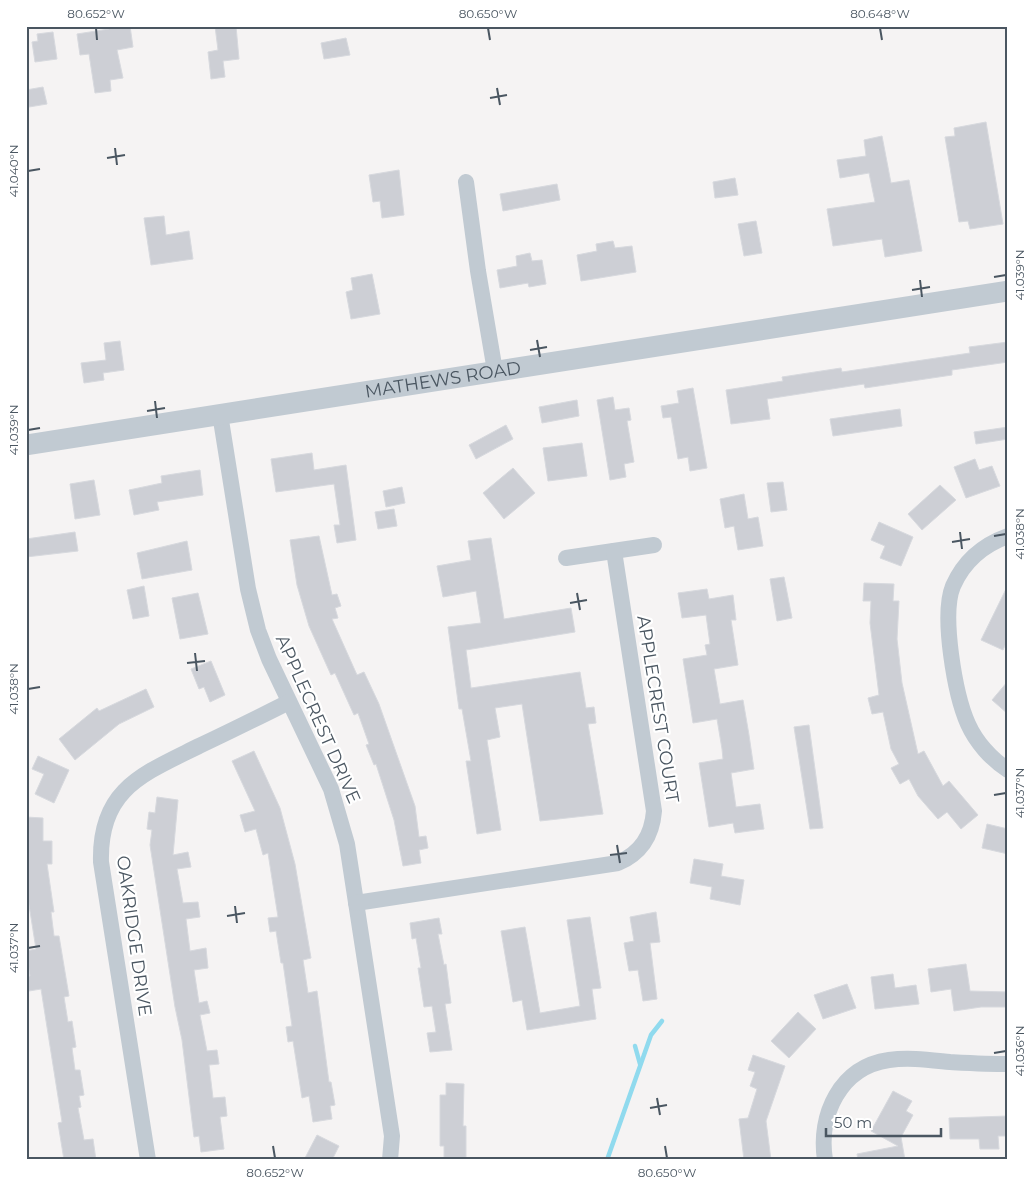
<svg xmlns="http://www.w3.org/2000/svg" width="1034" height="1186" font-family="Montserrat,sans-serif">
<style>
.lines{fill:none;stroke-linecap:round;stroke-linejoin:round}
.stream{stroke:#90daee;stroke-width:4.5}
.building{fill:#cdcfd5;stroke:#d7d9de}
.minor{stroke:#c1cad2;stroke-width:16}
.tertiary{stroke:#c1cad2;stroke-width:21}
.ticks{fill:none;stroke:#4a5661;stroke-width:2}
.labels{text-anchor:middle;stroke-width:4.5;stroke-linejoin:round;paint-order:stroke}
.street-label{font-size:18px;fill:#4a5661;stroke:#fff}
.neatline{fill:none;stroke:#4a5661;stroke-width:2}
.ticks-label{font-size:12px;text-anchor:middle;fill:#4a5661}
</style>
<rect width="100%" height="100%" fill="#f5f3f3"/>
<g class="lines">
<!-- stream -->
<g class="stream">
<polyline points="635,1046 640,1064"/>
<polyline points="607,1160 651,1035 662,1021"/>
</g>
</g>
<!-- building -->
<g class="building">
<polygon points="109,26 130,26 133,47 117,50 123,78 110,80 111,91 95,93 89,54 80,55 77,34 109,29"/>
<polygon points="215,26 236,26 239,59 223,61 225,77 211,79 208,52 218,50"/>
<polygon points="53,32 57,59 35,62 32,42 38,41 37,34"/>
<polygon points="346,38 350,55 324,59 321,43"/>
<polygon points="43,87 47,104 29,107 26,90"/>
<polygon points="986,122 1003,224 970,229 968,221 959,222 945,137 955,136 954,128"/>
<polygon points="882,136 891,183 909,180 922,251 885,257 882,239 833,246 827,209 875,202 869,173 840,178 837,160 866,156 864,140"/>
<polygon points="399,170 404,215 382,218 380,201 373,202 369,175"/>
<polygon points="735,178 738,195 715,198 713,182"/>
<polygon points="557,184 560,200 503,211 500,194"/>
<polygon points="164,216 166,235 189,231 193,259 151,265 144,218"/>
<polygon points="756,221 762,253 744,256 738,224"/>
<polygon points="613,241 615,248 632,246 636,272 581,281 577,255 597,251 596,244"/>
<polygon points="530,253 532,261 542,260 546,284 529,287 528,283 500,288 497,270 517,266 516,256"/>
<polygon points="372,274 380,314 351,319 346,292 353,290 351,278"/>
<polygon points="120,341 124,370 103,373 104,380 84,383 81,363 106,360 104,343"/>
<polygon points="1008,342 1008,362 952,370 952,375 865,388 864,384 767,399 770,419 731,424 726,390 783,381 782,377 841,368 842,372 970,353 969,347"/>
<polygon points="693,388 707,468 690,471 688,457 678,459 671,417 663,418 661,406 679,403 677,391"/>
<polygon points="613,397 615,410 629,408 631,420 627,421 634,462 624,464 626,477 610,480 597,400"/>
<polygon points="577,400 579,416 542,423 539,407"/>
<polygon points="900,409 902,426 833,436 830,419"/>
<polygon points="506,425 513,439 476,459 469,445"/>
<polygon points="1008,427 1008,439 976,444 974,432"/>
<polygon points="582,443 587,476 548,481 543,448"/>
<polygon points="312,453 314,470 346,465 356,540 337,543 334,525 340,525 334,484 276,492 271,459"/>
<polygon points="975,459 979,470 992,466 1000,486 966,498 954,467"/>
<polygon points="513,468 535,493 504,519 483,493"/>
<polygon points="200,470 203,495 157,502 159,510 134,515 129,490 162,483 161,476"/>
<polygon points="94,480 100,515 75,519 70,484"/>
<polygon points="783,482 787,510 771,512 767,483"/>
<polygon points="940,485 956,500 922,530 908,514"/>
<polygon points="402,487 405,503 386,507 383,491"/>
<polygon points="744,494 748,519 758,517 763,546 738,550 734,526 725,528 720,499"/>
<polygon points="394,509 397,526 378,529 375,512"/>
<polygon points="879,522 913,537 901,566 880,558 885,546 871,540"/>
<polygon points="75,532 78,551 26,557 26,539"/>
<polygon points="319,536 332,595 337,594 341,606 335,608 338,618 332,619 357,675 364,672 379,704 415,806 419,837 426,836 428,848 419,850 421,863 403,866 394,820 376,764 374,765 366,745 369,744 358,713 354,715 335,673 331,675 309,626 297,585 290,540"/>
<polygon points="491,538 504,619 571,608 575,632 466,650 471,688 580,672 586,708 594,707 596,723 588,724 603,814 540,821 522,704 495,708 500,737 487,740 501,830 477,834 466,761 471,761 462,709 459,709 448,627 481,623 476,591 443,597 437,566 471,560 468,541"/>
<polygon points="187,541 192,570 142,579 137,553"/>
<polygon points="784,577 792,618 777,621 770,579"/>
<polygon points="864,583 894,584 893,601 899,601 897,639 902,683 918,754 924,751 943,786 949,781 978,815 961,829 947,812 938,819 918,796 909,779 900,784 891,768 899,764 891,749 883,712 872,714 868,698 879,695 870,623 871,601 863,601"/>
<polygon points="1008,585 1008,639 1003,650 981,640"/>
<polygon points="144,586 149,616 133,619 127,590"/>
<polygon points="707,589 709,599 733,595 736,620 731,620 738,665 714,669 720,704 743,700 749,735 754,769 731,773 736,807 760,804 764,829 735,833 733,823 709,827 699,763 723,759 722,749 717,719 693,723 683,659 707,655 705,645 710,644 706,615 682,618 678,593"/>
<polygon points="198,593 208,634 180,639 172,598"/>
<polygon points="211,661 225,695 210,702 204,687 199,689 191,669"/>
<polygon points="1008,681 1008,714 992,700"/>
<polygon points="146,689 154,707 119,724 75,760 59,739 97,708 99,711"/>
<polygon points="809,725 823,828 810,829 794,727"/>
<polygon points="254,751 280,808 295,864 311,958 303,960 308,993 317,991 329,1082 331,1082 335,1105 330,1106 332,1119 313,1122 309,1096 302,1098 293,1041 288,1042 286,1027 292,1026 283,963 281,963 276,931 270,932 268,918 278,917 268,853 263,855 256,829 245,832 240,815 255,811 232,761"/>
<polygon points="38,756 69,770 54,803 35,794 44,774 32,769"/>
<polygon points="157,797 178,800 173,855 188,852 191,867 177,869 183,903 198,902 200,917 186,919 190,951 206,948 208,968 194,970 199,1003 207,1001 210,1013 200,1015 207,1051 217,1050 219,1064 209,1065 213,1098 225,1097 227,1116 220,1117 224,1149 201,1152 199,1136 194,1137 182,1040 175,1007 150,845 152,830 147,829 149,812 155,813"/>
<polygon points="26,817 43,818 43,841 52,841 52,864 47,864 54,912 51,912 54,936 59,936 69,996 64,997 68,1022 72,1021 76,1047 72,1048 75,1070 80,1070 84,1095 79,1096 81,1107 78,1108 84,1140 93,1139 96,1160 64,1160 58,1123 62,1122 41,989 29,991 26,977 30,976 26,951 36,949 26,886"/>
<polygon points="987,824 1008,829 1008,854 982,848"/>
<polygon points="694,859 723,864 721,876 744,880 740,905 710,899 712,887 690,883"/>
<polygon points="656,912 660,942 650,943 657,999 643,1001 638,970 629,971 624,943 634,941 630,917"/>
<polygon points="590,917 601,988 592,989 596,1019 527,1030 522,1000 513,1002 501,931 525,927 540,1013 580,1006 567,920"/>
<polygon points="439,918 442,934 438,934 444,965 446,964 451,1003 445,1004 452,1050 430,1052 427,1033 436,1032 432,1006 424,1007 418,968 421,968 416,938 412,939 410,923"/>
<polygon points="966,964 970,991 1008,992 1008,1007 981,1007 954,1011 951,989 931,992 928,969"/>
<polygon points="893,974 895,988 916,985 919,1004 875,1009 871,977"/>
<polygon points="847,984 856,1008 823,1019 814,995"/>
<polygon points="798,1012 816,1029 789,1058 771,1041"/>
<polygon points="753,1055 785,1066 766,1121 771,1160 744,1160 739,1119 748,1118 757,1089 750,1086 755,1072 748,1070"/>
<polygon points="446,1083 464,1084 463,1126 466,1126 466,1160 444,1160 444,1146 440,1146 440,1095 446,1095"/>
<polygon points="893,1091 912,1101 906,1111 913,1115 901,1137 905,1160 858,1160 857,1154 898,1146 871,1131"/>
<polygon points="1008,1116 1008,1136 998,1136 999,1149 980,1149 979,1139 950,1139 949,1118"/>
<polygon points="317,1135 339,1146 332,1160 304,1160"/>
</g>
<g class="lines">
<!-- minor -->
<g class="minor">
<polyline points="466,182 478,271 495,371"/>
<polyline points="220,414 248,589 258,630 269,659 331,789 347,844 392,1136 390,1160"/>
<path d="M1008,536C983,545 964,561 953,586C941,615 955,695 968,724C976,742 991,759 1008,770"/>
<polyline points="566,558 654,545"/>
<path d="M356,903L618,863C641,853 652,836 654,811L614,551"/>
<path d="M148,1160L101,862C99,789 143,774 199,746C229,732 259,717 289,702"/>
<path d="M825,1160C818,1115 840,1067 889,1060C909,1057 930,1060 950,1062C970,1063 989,1064 1008,1064"/>
</g>
<!-- tertiary -->
<path class="tertiary" id="s1" d="M26,445L1008,291"/>
</g>
<!-- ticks -->
<path class="ticks" d="M96,28L97,40M488,28L490,40M880,28L882,40M497,88L500,105M490,98L507,95M115,148L117,165M107,158L125,155M28,171L40,169M994,277L1006,275M920,280L922,297M912,290L930,287M537,340L540,357M530,350L547,347M155,401L157,418M147,411L165,408M28,430L40,428M960,532L962,549M994,536L1006,534M952,542L970,539M577,593L580,610M570,603L587,600M195,653L197,671M187,663L205,661M28,689L40,687M994,795L1006,793M617,845L620,863M610,855L627,853M235,906L237,923M227,916L245,913M28,948L40,946M994,1053L1006,1051M657,1098L660,1115M650,1108L667,1105M273,1146L275,1158M665,1146L667,1158"/>
<g class="labels">
<!-- street labels -->
<g class="street-label">
<text dy="6" stroke="none"><textPath href="#s1" startOffset="422">MATHEWS ROAD</textPath></text>
<text transform="translate(658 709) rotate(81)" y="6">APPLECREST COURT</text>
<text transform="translate(318 719) rotate(66)" y="6">APPLECREST DRIVE</text>
<text transform="translate(134 936) rotate(82)" y="6">OAKRIDGE DRIVE</text>
</g>
</g>
<!-- border -->
<rect width="1034" height="1186" fill="none" stroke="#ffffff" stroke-width="55"/>
<!-- scale -->
<path d="M826 1128v8h115v-8" fill="none" stroke="#4a5661" stroke-width="2.5"/>
<text x="834" y="1128" font-size="15" fill="#4a5661" stroke="#ffffff" stroke-width="4" paint-order="stroke">50 m</text>
<rect x="28" y="28" width="978" height="1130" class="neatline"/>
<g class="ticks-label">
<text x="96" y="18">80.652°W</text>
<text x="488" y="18">80.650°W</text>
<text x="880" y="18">80.648°W</text>
<text transform="translate(14 171) rotate(-90)" y="4">41.040°N</text>
<text transform="translate(1020 275) rotate(-90)" y="4">41.039°N</text>
<text transform="translate(14 430) rotate(-90)" y="4">41.039°N</text>
<text transform="translate(1020 534) rotate(-90)" y="4">41.038°N</text>
<text transform="translate(14 689) rotate(-90)" y="4">41.038°N</text>
<text transform="translate(1020 793) rotate(-90)" y="4">41.037°N</text>
<text transform="translate(14 948) rotate(-90)" y="4">41.037°N</text>
<text transform="translate(1020 1051) rotate(-90)" y="4">41.036°N</text>
<text x="275" y="1177">80.652°W</text>
<text x="667" y="1177">80.650°W</text>
</g>
</svg>
